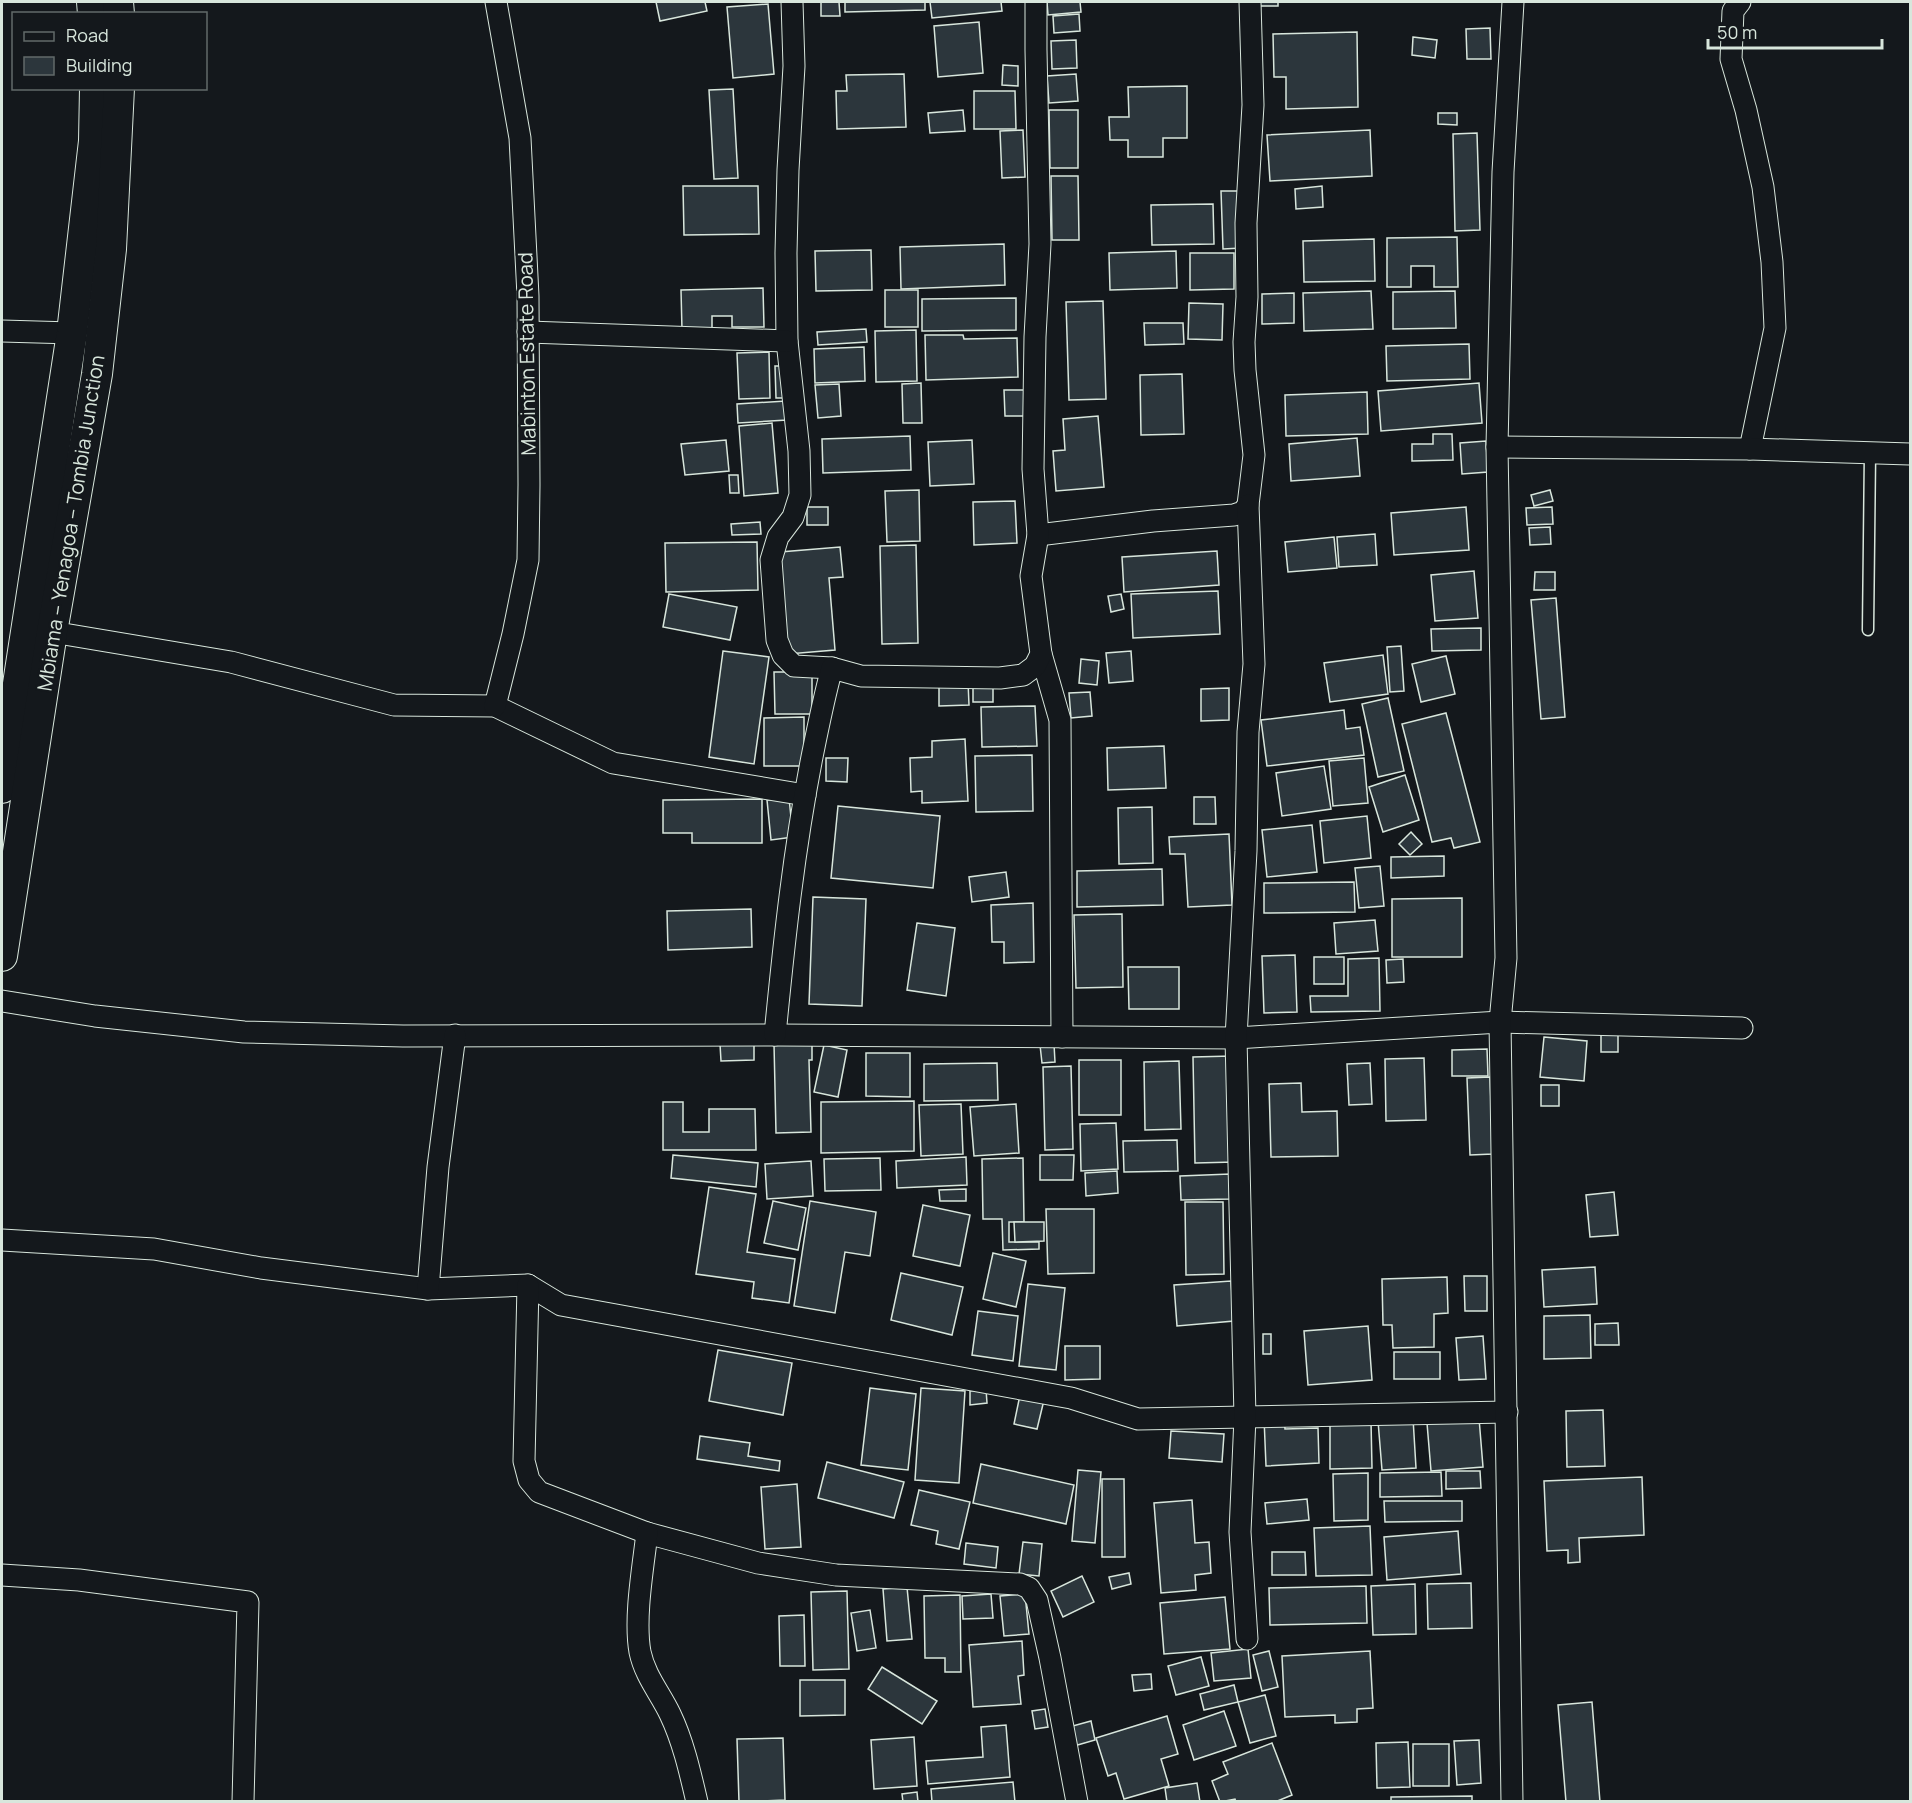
<svg xmlns="http://www.w3.org/2000/svg" width="1912" height="1803" font-family="Manrope,sans-serif">
<style>
.building{fill:#2c363c;stroke:#d8e6dc;stroke-width:1.5}
.lines{fill:none;stroke-linecap:round;stroke-linejoin:round}
.service-casing{stroke:#d8e6dc;stroke-width:13}
.minor-casing{stroke:#d8e6dc;stroke-width:23}
.secondary-casing{stroke:#d8e6dc;stroke-width:32}
.service{stroke:#14181c;stroke-width:10}
.minor{stroke:#14181c;stroke-width:21}
.secondary{stroke:#14181c;stroke-width:30}
.labels{text-anchor:middle;stroke-width:4.5;stroke-linejoin:round;paint-order:stroke}
.street-label{font-size:20px;fill:#d8e6dc;stroke:#14181c}
</style>
<rect width="100%" height="100%" fill="#14181c"/>
<!-- building -->
<g class="building">
<polygon points="656,2 705,2 707,11 660,21"/>
<polygon points="821,2 839,2 840,16 821,16"/>
<polygon points="845,2 925,2 925,10 845,12"/>
<polygon points="930,2 1001,2 1002,11 932,18"/>
<polygon points="1047,2 1080,2 1081,12 1048,15"/>
<rect x="1254" y="2" width="24" height="4"/>
<polygon points="768,4 774,74 733,78 727,7"/>
<polygon points="1079,14 1080,31 1054,33 1053,16"/>
<polygon points="979,22 983,73 938,77 934,26"/>
<polygon points="1490,28 1491,59 1467,59 1466,29"/>
<polygon points="1357,32 1358,107 1286,109 1286,77 1274,77 1273,34"/>
<polygon points="1413,37 1437,40 1435,58 1412,55"/>
<polygon points="1076,40 1077,68 1052,69 1051,41"/>
<polygon points="1003,65 1018,66 1018,86 1002,85"/>
<polygon points="904,74 906,127 837,129 836,91 847,91 846,75"/>
<polygon points="1076,74 1078,101 1049,103 1047,76"/>
<polygon points="1187,86 1187,138 1163,138 1163,157 1128,157 1128,140 1110,140 1109,117 1129,117 1128,87"/>
<polygon points="733,89 738,178 714,179 709,90"/>
<polygon points="974,91 1015,91 1016,129 974,129"/>
<polygon points="963,110 965,131 930,133 928,113"/>
<polygon points="1049,110 1078,110 1078,168 1050,168"/>
<polygon points="1438,113 1457,113 1457,125 1438,124"/>
<polygon points="1023,130 1025,177 1002,178 1000,131"/>
<polygon points="1370,130 1372,176 1270,181 1267,135"/>
<polygon points="1477,133 1480,230 1455,231 1453,134"/>
<polygon points="1051,176 1078,176 1079,240 1052,240"/>
<polygon points="683,186 758,186 759,234 684,235"/>
<polygon points="1322,186 1323,207 1296,209 1295,189"/>
<polygon points="1221,191 1240,191 1242,248 1223,249"/>
<polygon points="1213,204 1214,244 1152,245 1151,205"/>
<polygon points="1457,237 1458,287 1434,287 1434,266 1411,266 1411,287 1387,287 1387,238"/>
<polygon points="1374,239 1375,281 1304,282 1303,241"/>
<polygon points="1004,244 1005,285 901,289 900,247"/>
<polygon points="871,250 872,290 816,291 815,251"/>
<polygon points="1176,251 1177,288 1110,290 1109,253"/>
<polygon points="1190,253 1234,253 1234,289 1190,290"/>
<polygon points="763,288 764,327 732,327 732,316 712,316 712,329 682,330 681,290"/>
<rect x="885" y="290" width="33" height="37"/>
<polygon points="1371,291 1373,329 1304,331 1303,293"/>
<polygon points="1455,291 1456,328 1393,329 1393,292"/>
<polygon points="1294,293 1294,323 1262,324 1262,294"/>
<polygon points="1016,298 1016,330 922,331 922,299"/>
<polygon points="1103,301 1106,399 1069,400 1066,302"/>
<polygon points="1189,303 1223,304 1222,340 1188,339"/>
<polygon points="1144,323 1183,323 1184,344 1145,345"/>
<polygon points="866,329 867,342 818,345 817,332"/>
<polygon points="916,330 917,381 876,382 875,331"/>
<polygon points="925,335 963,335 964,339 1017,338 1018,377 926,380"/>
<polygon points="1469,344 1470,379 1387,381 1386,346"/>
<polygon points="864,347 865,381 815,383 814,349"/>
<polygon points="769,352 770,398 739,399 737,353"/>
<polygon points="775,366 790,366 790,398 776,398"/>
<polygon points="1182,374 1184,434 1141,435 1140,375"/>
<polygon points="921,383 922,423 903,423 902,384"/>
<polygon points="1479,383 1482,423 1381,431 1378,391"/>
<polygon points="839,384 841,416 818,418 815,385"/>
<polygon points="1004,390 1028,390 1029,416 1005,416"/>
<polygon points="1367,392 1368,434 1286,436 1285,395"/>
<polygon points="786,401 787,420 738,423 737,404"/>
<polygon points="1098,416 1104,487 1056,491 1053,451 1065,450 1063,419"/>
<polygon points="772,423 778,493 744,496 739,426"/>
<polygon points="1433,434 1452,434 1453,460 1412,461 1412,444 1433,444"/>
<polygon points="910,436 911,470 823,473 822,439"/>
<polygon points="1357,438 1360,476 1291,481 1289,444"/>
<polygon points="726,440 729,471 685,475 681,444"/>
<polygon points="972,440 974,484 930,486 928,442"/>
<polygon points="1486,441 1488,472 1462,474 1460,443"/>
<polygon points="729,475 738,475 739,493 730,493"/>
<polygon points="919,490 920,541 887,542 885,491"/>
<polygon points="1550,490 1553,501 1534,506 1531,495"/>
<polygon points="1015,501 1017,543 974,545 973,502"/>
<rect x="807" y="507" width="21" height="18"/>
<polygon points="1466,507 1469,550 1394,555 1391,513"/>
<polygon points="1552,507 1553,524 1527,525 1526,508"/>
<polygon points="760,522 761,534 732,535 731,524"/>
<polygon points="1550,527 1551,544 1530,545 1529,528"/>
<polygon points="1375,534 1377,565 1339,567 1337,537"/>
<polygon points="1334,537 1337,568 1288,572 1285,542"/>
<polygon points="757,542 758,590 666,592 665,543"/>
<polygon points="916,545 918,643 882,644 880,546"/>
<polygon points="840,547 843,577 829,578 835,650 788,654 780,552"/>
<polygon points="1217,551 1219,585 1124,592 1122,557"/>
<polygon points="1474,571 1478,618 1435,621 1431,575"/>
<polygon points="1535,572 1555,572 1555,590 1534,590"/>
<polygon points="1218,591 1220,634 1133,638 1131,594"/>
<polygon points="669,594 737,607 730,640 663,627"/>
<polygon points="1121,594 1124,609 1111,612 1108,596"/>
<polygon points="1556,598 1565,717 1541,719 1531,600"/>
<polygon points="1481,628 1481,650 1432,651 1431,629"/>
<polygon points="1401,646 1404,691 1390,692 1387,647"/>
<polygon points="723,651 769,657 754,764 709,757"/>
<polygon points="1131,651 1133,681 1109,683 1106,653"/>
<polygon points="1383,655 1388,694 1330,702 1324,663"/>
<polygon points="1446,656 1455,694 1421,702 1412,664"/>
<polygon points="1081,659 1099,661 1097,685 1079,683"/>
<polygon points="774,672 812,672 812,714 775,714"/>
<polygon points="968,681 969,705 939,706 939,682"/>
<rect x="973" y="686" width="20" height="16"/>
<polygon points="1229,688 1229,720 1201,721 1201,689"/>
<polygon points="1090,692 1092,716 1071,718 1069,693"/>
<polygon points="1388,698 1404,771 1378,777 1362,704"/>
<polygon points="1035,706 1037,746 982,747 981,707"/>
<polygon points="1344,710 1346,729 1360,727 1364,755 1267,766 1261,720"/>
<polygon points="1446,713 1480,842 1454,848 1451,838 1432,842 1402,724"/>
<polygon points="804,717 804,766 764,766 764,718"/>
<polygon points="965,739 968,801 922,803 922,791 911,792 910,758 932,757 932,741"/>
<polygon points="1164,746 1166,788 1108,790 1107,748"/>
<polygon points="1032,755 1033,811 976,812 975,756"/>
<polygon points="826,758 848,758 847,782 826,781"/>
<polygon points="1364,758 1368,803 1333,806 1329,761"/>
<polygon points="1324,766 1331,809 1282,816 1276,773"/>
<polygon points="1405,775 1419,820 1383,832 1369,787"/>
<polygon points="1194,797 1215,797 1216,824 1194,824"/>
<polygon points="789,798 793,837 771,840 767,800"/>
<polygon points="762,799 762,843 692,843 692,833 663,833 663,800"/>
<polygon points="838,806 940,816 933,888 831,878"/>
<polygon points="1152,807 1153,863 1119,864 1118,808"/>
<polygon points="1367,816 1371,858 1324,863 1320,821"/>
<polygon points="1312,825 1317,872 1267,877 1262,830"/>
<polygon points="1411,832 1422,844 1410,855 1399,844"/>
<polygon points="1229,834 1232,905 1188,907 1185,854 1170,854 1169,837"/>
<polygon points="1444,856 1444,876 1391,878 1391,857"/>
<polygon points="1380,866 1384,906 1359,908 1355,868"/>
<polygon points="1162,869 1163,905 1077,907 1077,871"/>
<polygon points="1006,872 1009,897 972,902 969,877"/>
<polygon points="1354,882 1355,912 1264,913 1264,883"/>
<polygon points="813,897 866,899 862,1006 809,1004"/>
<polygon points="1462,898 1462,957 1392,957 1392,899"/>
<polygon points="1033,903 1034,962 1004,963 1004,942 992,942 991,905"/>
<polygon points="751,909 752,947 668,950 667,911"/>
<polygon points="1122,914 1123,987 1076,988 1074,915"/>
<polygon points="1375,920 1378,951 1336,954 1334,923"/>
<polygon points="917,923 955,928 946,996 907,990"/>
<polygon points="1295,955 1297,1012 1264,1013 1262,956"/>
<rect x="1314" y="957" width="30" height="27"/>
<polygon points="1379,958 1380,1011 1311,1012 1310,996 1348,996 1348,959"/>
<polygon points="1403,959 1404,982 1387,983 1386,960"/>
<polygon points="1128,967 1179,967 1179,1009 1129,1009"/>
<rect x="1601" y="1034" width="17" height="18"/>
<polygon points="1544,1037 1587,1041 1584,1081 1540,1077"/>
<polygon points="754,1043 754,1060 721,1061 720,1044"/>
<polygon points="812,1043 812,1060 809,1060 811,1132 776,1133 774,1044"/>
<polygon points="1054,1044 1055,1062 1042,1063 1040,1045"/>
<polygon points="824,1045 847,1050 838,1097 814,1092"/>
<polygon points="1487,1049 1488,1076 1452,1076 1452,1050"/>
<polygon points="866,1053 910,1053 910,1097 866,1096"/>
<polygon points="1232,1056 1235,1162 1195,1163 1193,1057"/>
<polygon points="1424,1058 1426,1120 1386,1121 1385,1059"/>
<rect x="1079" y="1060" width="42" height="55"/>
<polygon points="1179,1061 1181,1129 1145,1130 1144,1062"/>
<polygon points="997,1063 998,1100 924,1101 924,1064"/>
<polygon points="1370,1063 1372,1104 1349,1105 1347,1064"/>
<polygon points="1071,1066 1073,1149 1045,1150 1043,1067"/>
<polygon points="1490,1077 1493,1154 1470,1155 1467,1078"/>
<polygon points="1301,1083 1302,1112 1337,1111 1338,1156 1271,1157 1269,1084"/>
<rect x="1541" y="1085" width="18" height="21"/>
<polygon points="914,1101 914,1151 821,1153 821,1102"/>
<polygon points="663,1102 683,1102 683,1132 709,1132 709,1109 755,1109 756,1150 663,1150"/>
<polygon points="961,1104 963,1154 921,1156 919,1105"/>
<polygon points="1016,1104 1019,1153 974,1156 970,1107"/>
<polygon points="1116,1123 1118,1169 1081,1171 1080,1124"/>
<polygon points="1177,1140 1178,1171 1124,1172 1123,1141"/>
<polygon points="673,1155 758,1163 756,1187 671,1178"/>
<polygon points="1040,1155 1074,1155 1073,1180 1040,1180"/>
<polygon points="966,1157 967,1185 897,1188 896,1161"/>
<polygon points="880,1158 881,1190 825,1191 824,1159"/>
<polygon points="1023,1158 1024,1222 1009,1222 1009,1242 1039,1242 1039,1249 1003,1250 1002,1219 983,1219 982,1159"/>
<polygon points="811,1161 813,1196 767,1199 765,1164"/>
<polygon points="1117,1171 1118,1193 1086,1196 1085,1173"/>
<polygon points="1230,1174 1230,1199 1181,1200 1180,1176"/>
<polygon points="709,1187 756,1194 747,1252 795,1259 789,1303 752,1298 754,1282 696,1274"/>
<polygon points="966,1189 966,1201 940,1201 939,1190"/>
<polygon points="1614,1192 1618,1235 1590,1237 1586,1195"/>
<polygon points="773,1201 806,1208 798,1250 764,1243"/>
<polygon points="810,1201 876,1212 870,1256 845,1252 835,1313 794,1306"/>
<polygon points="1185,1202 1223,1202 1224,1274 1186,1275"/>
<polygon points="923,1205 970,1215 960,1266 913,1256"/>
<polygon points="1046,1209 1094,1209 1094,1273 1048,1274"/>
<polygon points="1014,1222 1044,1222 1044,1241 1015,1242"/>
<polygon points="993,1253 1026,1261 1016,1307 983,1299"/>
<polygon points="1595,1267 1597,1304 1544,1307 1542,1270"/>
<polygon points="901,1273 963,1287 952,1335 891,1320"/>
<polygon points="1464,1276 1487,1276 1487,1311 1465,1311"/>
<polygon points="1447,1277 1448,1313 1434,1314 1434,1347 1393,1348 1392,1325 1383,1325 1382,1279"/>
<polygon points="1231,1281 1234,1321 1177,1326 1174,1285"/>
<polygon points="1028,1284 1065,1288 1056,1370 1019,1366"/>
<polygon points="978,1311 1018,1316 1013,1361 972,1355"/>
<polygon points="1590,1315 1591,1358 1544,1359 1544,1316"/>
<polygon points="1618,1323 1619,1345 1595,1345 1595,1324"/>
<polygon points="1368,1326 1372,1380 1308,1385 1304,1331"/>
<rect x="1263" y="1334" width="8" height="20"/>
<polygon points="1483,1336 1486,1379 1459,1380 1456,1338"/>
<polygon points="1065,1346 1100,1346 1100,1379 1065,1380"/>
<polygon points="718,1350 792,1363 783,1415 709,1401"/>
<rect x="1394" y="1352" width="46" height="27"/>
<polygon points="870,1388 916,1394 908,1470 861,1465"/>
<polygon points="921,1388 965,1391 959,1483 915,1480"/>
<polygon points="986,1389 987,1403 970,1405 970,1391"/>
<polygon points="1020,1395 1044,1400 1037,1429 1014,1424"/>
<polygon points="1603,1410 1605,1466 1567,1467 1566,1411"/>
<polygon points="1284,1417 1285,1429 1318,1428 1319,1463 1266,1466 1264,1418"/>
<polygon points="1413,1418 1416,1468 1382,1470 1378,1421"/>
<polygon points="1479,1418 1483,1467 1431,1471 1427,1423"/>
<polygon points="1371,1421 1372,1468 1330,1469 1330,1422"/>
<polygon points="1171,1431 1224,1434 1222,1462 1169,1458"/>
<polygon points="700,1436 750,1443 748,1456 780,1461 779,1471 697,1459"/>
<polygon points="827,1462 904,1482 894,1518 818,1498"/>
<polygon points="981,1464 1074,1485 1066,1524 973,1503"/>
<polygon points="1078,1470 1101,1472 1095,1543 1072,1541"/>
<polygon points="1446,1471 1480,1471 1481,1488 1446,1489"/>
<polygon points="1441,1472 1442,1496 1380,1497 1380,1473"/>
<polygon points="1368,1473 1368,1520 1334,1521 1333,1474"/>
<polygon points="1642,1477 1644,1535 1579,1538 1580,1562 1568,1563 1568,1550 1547,1551 1544,1481"/>
<polygon points="1102,1479 1124,1479 1125,1557 1102,1557"/>
<polygon points="797,1484 801,1547 765,1549 761,1487"/>
<polygon points="919,1490 970,1502 959,1549 936,1544 938,1531 911,1525"/>
<polygon points="1307,1499 1309,1520 1267,1524 1265,1503"/>
<polygon points="1192,1500 1195,1543 1209,1542 1211,1573 1195,1575 1196,1590 1161,1593 1154,1503"/>
<polygon points="1384,1501 1462,1501 1462,1521 1385,1522"/>
<polygon points="1370,1526 1372,1575 1316,1576 1314,1528"/>
<polygon points="1458,1531 1461,1574 1387,1580 1384,1537"/>
<polygon points="1023,1542 1042,1544 1039,1576 1019,1574"/>
<polygon points="966,1543 998,1547 996,1568 964,1564"/>
<polygon points="1272,1552 1305,1552 1306,1575 1272,1575"/>
<polygon points="1129,1573 1131,1584 1112,1589 1109,1577"/>
<polygon points="1082,1576 1094,1602 1063,1617 1051,1591"/>
<polygon points="1471,1583 1472,1628 1428,1629 1427,1584"/>
<polygon points="1415,1584 1416,1634 1373,1635 1371,1586"/>
<polygon points="1366,1586 1367,1623 1270,1625 1269,1588"/>
<polygon points="907,1587 912,1639 887,1641 883,1589"/>
<polygon points="847,1591 849,1669 813,1670 811,1592"/>
<polygon points="991,1594 993,1618 963,1619 962,1596"/>
<polygon points="1025,1594 1029,1634 1004,1636 1000,1596"/>
<polygon points="960,1595 961,1672 945,1672 945,1658 925,1658 924,1596"/>
<polygon points="1225,1597 1230,1649 1164,1654 1160,1603"/>
<polygon points="870,1610 876,1648 857,1651 851,1613"/>
<polygon points="804,1615 805,1666 780,1666 779,1616"/>
<polygon points="1022,1641 1024,1675 1018,1676 1021,1704 973,1707 969,1645"/>
<polygon points="1248,1649 1251,1678 1214,1681 1211,1653"/>
<polygon points="1269,1651 1278,1687 1262,1691 1253,1655"/>
<polygon points="1370,1651 1373,1708 1357,1709 1357,1722 1335,1723 1335,1715 1285,1717 1282,1656"/>
<polygon points="1201,1657 1209,1686 1176,1695 1168,1666"/>
<polygon points="882,1667 937,1701 922,1724 868,1689"/>
<polygon points="1151,1674 1152,1689 1134,1691 1132,1675"/>
<polygon points="800,1680 845,1680 845,1715 800,1716"/>
<polygon points="1234,1685 1238,1702 1204,1710 1200,1694"/>
<polygon points="1265,1695 1276,1736 1250,1743 1238,1702"/>
<polygon points="1592,1702 1600,1802 1566,1802 1558,1705"/>
<polygon points="1045,1709 1048,1727 1035,1729 1032,1711"/>
<polygon points="1224,1711 1236,1746 1194,1760 1183,1725"/>
<polygon points="1167,1716 1178,1754 1161,1759 1169,1786 1124,1799 1116,1773 1108,1776 1096,1738"/>
<polygon points="1091,1721 1095,1740 1074,1746 1069,1727"/>
<polygon points="1006,1725 1010,1777 928,1784 926,1761 983,1757 981,1727"/>
<polygon points="914,1737 917,1786 874,1789 871,1740"/>
<polygon points="783,1738 785,1800 739,1802 737,1739"/>
<polygon points="1479,1740 1481,1783 1457,1785 1454,1741"/>
<polygon points="1408,1742 1410,1787 1377,1788 1376,1743"/>
<polygon points="1272,1743 1292,1795 1275,1802 1236,1802 1235,1799 1220,1802 1212,1781 1228,1774 1223,1762"/>
<rect x="1413" y="1744" width="36" height="42"/>
<polygon points="1013,1782 1015,1802 932,1802 931,1789"/>
<polygon points="1197,1783 1200,1802 1167,1802 1165,1788"/>
<polygon points="917,1792 918,1802 903,1802 902,1794"/>
<polygon points="1472,1796 1472,1802 1391,1802 1391,1797"/>
</g>
<g class="lines">
<defs>
<polyline id="service" points="1868,630 1870,453"/>
<g id="minor">
<polyline points="792,2 794,66 788,170 786,253 787,341 799,451 800,495 793,517 778,537 771,560 777,640 783,655 794,666 832,668"/>
<polyline points="1740,2 1733,11 1731,59 1746,110 1763,187 1772,262 1775,328 1750,449"/>
<polyline points="2,331 72,333"/>
<polyline points="528,332 787,341"/>
<polyline points="1497,447 1750,449 1910,454"/>
<polyline points="1038,535 1153,521 1234,515 1243,512 1248,505 1254,455 1245,370 1244,342 1247,297 1246,223 1253,105 1250,2"/>
<polyline points="52,632 231,662 394,705 495,706 613,763 805,795"/>
<polyline points="1041,654 1060,720 1062,1037"/>
<polyline points="495,706 513,634 528,560 529,485 528,296 520,138 496,2"/>
<polyline points="2,1001 95,1016 244,1032 403,1036 775,1035 1236,1038 1500,1022 1742,1028"/>
<path d="M775,1035C784,942 794,849 812,757C818,727 824,697 832,668L861,676L1000,678L1023,675L1035,666L1041,654L1031,576L1038,535L1033,469L1035,337L1040,244L1036,50V2"/>
<polyline points="2,1240 154,1249 261,1268 428,1289 528,1285 561,1305 1071,1398 1138,1419 1507,1412"/>
<polyline points="528,1285 524,1461 529,1480 539,1492 647,1533 758,1563 836,1575 1020,1584 1029,1588 1037,1600 1050,1658 1077,1802"/>
<polyline points="428,1289 438,1167 455,1035"/>
<path d="M647,1533C643,1568 634,1618 640,1652C645,1676 660,1693 670,1714C683,1741 690,1772 697,1802"/>
<polyline points="2,1575 79,1580 248,1602 243,1802"/>
<polyline points="1247,1639 1240,1532 1245,1417 1236,1038 1246,851 1248,732 1254,664 1248,505"/>
<polyline points="1512,1802 1500,1022 1506,958 1497,447 1503,172 1513,2"/>
</g>
<g id="secondary">
<polyline points="92,2 93,14"/>
<polyline points="118,2 119,14"/>
<polyline points="2,788 72,333 94,141 95,88"/>
<polyline points="2,956 52,632 97,374 111,249 119,88"/>
</g>
</defs>
<!-- service casing -->
<use href="#service" class="service-casing"/>
<!-- minor casing -->
<use href="#minor" class="minor-casing"/>
<!-- secondary casing -->
<use href="#secondary" class="secondary-casing"/>
<!-- service -->
<use href="#service" class="service"/>
<!-- minor -->
<use href="#minor" class="minor"/>
<!-- secondary -->
<use href="#secondary" class="secondary"/>
</g>
<g class="labels">
<!-- street labels -->
<g class="street-label">
<text transform="translate(527 354) rotate(-91)" y="7">Mabinton Estate Road</text>
<text transform="translate(71 523) rotate(-81)" y="7">Mbiama – Yenagoa – Tombia Junction</text>
</g>
</g>
<!-- border -->
<rect width="1912" height="1803" fill="none" stroke="#d8e6dc" stroke-width="6"/>
<!-- legend -->
<rect x="12" y="12" width="195" height="78" fill="#14181c" stroke="#626a69" stroke-width="1.5"/>
<rect x="24" y="32" width="30" height="9" fill="#14181c" stroke="#626a69" stroke-width="1.5"/>
<text x="66" y="42" font-size="18" fill="#d8e6dc">Road</text>
<rect x="24" y="57" width="30" height="18" fill="#2c363c" stroke="#626a69" stroke-width="1.5"/>
<text x="66" y="72" font-size="18" fill="#d8e6dc">Building</text>
<!-- scale -->
<path d="M1708 39v9h174v-9" fill="none" stroke="#d8e6dc" stroke-width="3"/>
<text x="1717" y="39" font-size="18" fill="#d8e6dc" stroke="#14181c" stroke-width="4.5" paint-order="stroke">50 m</text>
</svg>
